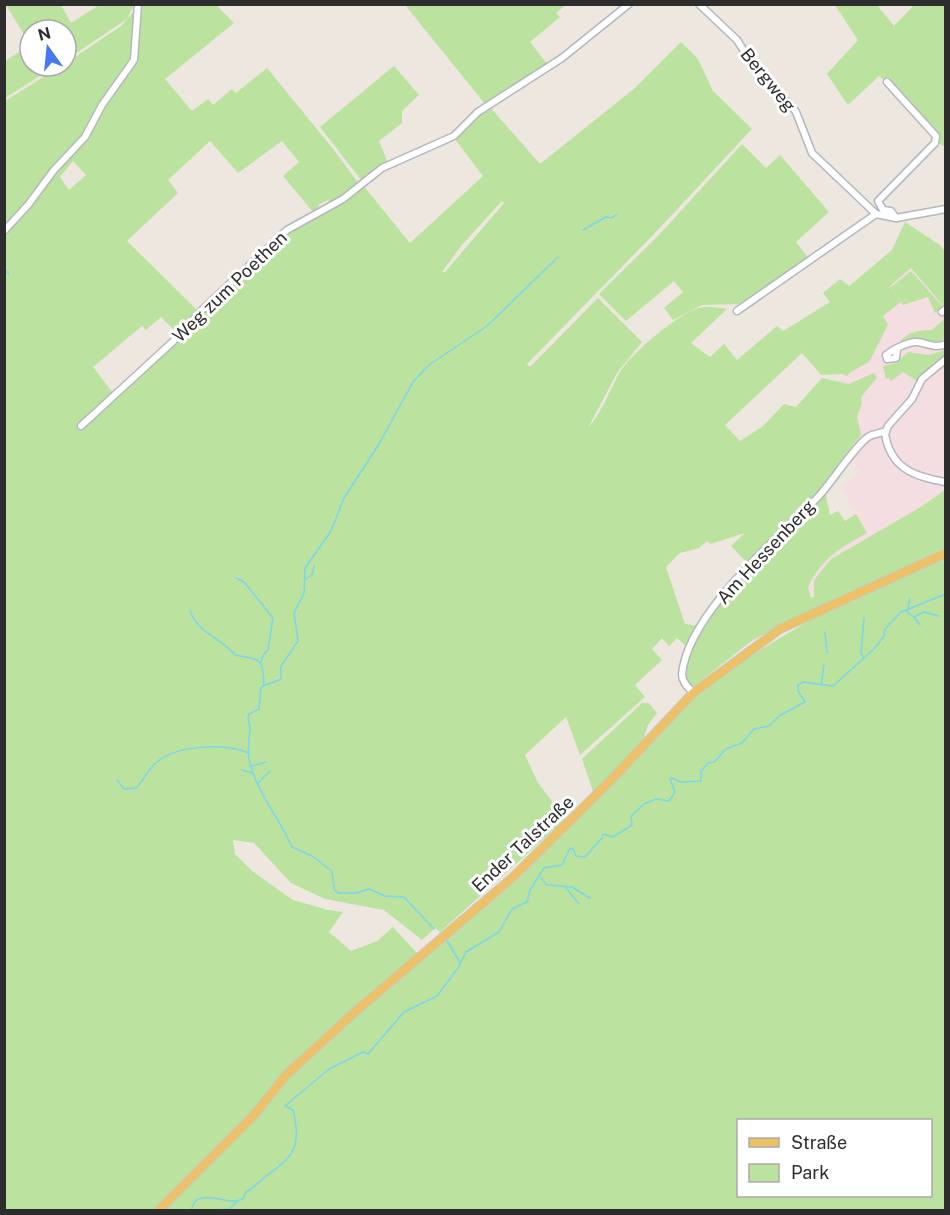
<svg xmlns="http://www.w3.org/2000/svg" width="950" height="1215" font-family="'Public Sans',sans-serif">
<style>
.medical{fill:#f4dee1}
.green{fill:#bce29f;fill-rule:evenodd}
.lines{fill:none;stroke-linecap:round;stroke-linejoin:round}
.stream{stroke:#78d7eb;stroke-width:1.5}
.minor-casing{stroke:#b3b7bf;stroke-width:9}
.major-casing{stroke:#c8c8c8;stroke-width:10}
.minor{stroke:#fff;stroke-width:6}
.major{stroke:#ecc167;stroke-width:8}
.labels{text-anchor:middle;stroke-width:6;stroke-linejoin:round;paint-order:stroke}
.street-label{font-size:18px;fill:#2d2d2d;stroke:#fff}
</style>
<rect width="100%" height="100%" fill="#eee7e0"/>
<!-- medical -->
<polygon class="medical" points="911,268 945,308 946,490 810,598 808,587 821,563 828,555 867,533 841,487 860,472 846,454 832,382 840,381 842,374 848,376 848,373 869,362 888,325 883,316 901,302 889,286"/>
<!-- green -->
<g class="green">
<polygon points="6,5 61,5 71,23 99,5 134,5 127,19 66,60 66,30 30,30 30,44"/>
<path d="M139,5H216L234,23L165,79L192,111L208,99L213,105L232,89L236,93L267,68L334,150L359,184L331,204L328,200L318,205L319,209L313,212L283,176L299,162L282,141L238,173L210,141L168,180L178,193L127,241L198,311L179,335L161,317L146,330L142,326L93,367L113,393L80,424L82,428L171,348L207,306L288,231L343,200L362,184L410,243L483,176L454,138L489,106L540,164L635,88L681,42L698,59L713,91L752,129L654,234L527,364L530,367L598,298L642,342L617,373L588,428C603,411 609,391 620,372C632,353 682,309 704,307C712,306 720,308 727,309L691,343L710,357L724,344L737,360L777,326L783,331L830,302L823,293L840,279L849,286L892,250L905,222L940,245L945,252V308L911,268L890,286L901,302L883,316L888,325L869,362L849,373L848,376L842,374L821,375L802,353L725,425L740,441L763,426L784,404L796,407L822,378L849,384L874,373L877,378L861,397L862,403L857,417L861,435L846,454L850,458L827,486L749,565L731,546L745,533L710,544L707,541L699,548L680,553L666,567L685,624L701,626L688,648L677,638L669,646L662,638L652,649L662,660L635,685L645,697L580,755L566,717L525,755L538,783L566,819L440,932L435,928L422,940L384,910L325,899L291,883L254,843L233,840L235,854L252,871L293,900L328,910L343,912L329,932L351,951L377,941L393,927L417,953L336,1024L281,1078L263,1104L156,1210H5V101L61,66H66V63L121,26L136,9L132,60L101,104L83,136L52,168L55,172L85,138L103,106L135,61ZM73,161L86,175L69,190L60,177ZM502,201L504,203L445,272H442L461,246Z"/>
<polygon points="405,5 566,5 556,13 560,17 530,42 548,65 485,104"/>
<polygon points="835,5 877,5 894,26 914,5 945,5 945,147 936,141 937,135 887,79 885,81 879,76 848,105 827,74 858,40"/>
<polygon points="30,45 30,66 56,66 5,98 5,61"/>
<polygon points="394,66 419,95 402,111 402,123 379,141 388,163 362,181 320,127"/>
<polygon points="742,144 766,168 780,155 829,212 796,242 809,259 743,304 702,305 673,320 664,308 683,292 674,281 626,321 599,294 658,236"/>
<polygon points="911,271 943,307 935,313 928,297 903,305 891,287"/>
<path d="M942,313H945V337L940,343L913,338L897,346C907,330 917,331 932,330L944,319Z"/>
<polygon points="945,350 945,356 925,371 918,382 903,372 891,381 889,378 886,379 883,366 896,363 908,352 929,355"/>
<path d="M945,490V548L779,626L750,642L692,688C649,654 800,516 825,491L830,515L838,511L845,521L856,514L867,533C840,548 822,558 808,587L811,598L814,597V580L831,559L919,508Z"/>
<path d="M945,557V1210H162L284,1081L346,1024L516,881L695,696L729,669L815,617ZM738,1120H930V1196H738Z"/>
<polygon points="642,703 649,703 657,713 648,725 643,740 594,794 582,759"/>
</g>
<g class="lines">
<!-- stream -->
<g class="stream">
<polyline points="583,230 606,217 612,218 617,214"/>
<polyline points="4,269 9,274"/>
<polyline points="236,578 244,582 273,618 268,650 263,655 261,662"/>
<polyline points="306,579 312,575 314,566"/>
<polyline points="910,599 907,612 914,617 924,612 939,616"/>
<path d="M190,611C199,634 220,637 235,655C259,660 263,656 264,685"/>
<polyline points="914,617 920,625"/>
<polyline points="825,632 827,653"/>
<polyline points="864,657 861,654 864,618"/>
<polyline points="821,685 824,665"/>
<polyline points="252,766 266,762"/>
<polyline points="242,770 252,773"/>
<path d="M117,780L124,789L136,788C144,780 148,769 157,762C176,745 225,743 248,753"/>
<polyline points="258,783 270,771"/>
<polyline points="541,878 547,885 572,887 590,898"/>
<polyline points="566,888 579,904"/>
<path d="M434,929L404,897L385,896L369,889L357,893H338L334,889L332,871L312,856L292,847C279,817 256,792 249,759C247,748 250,737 250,727C249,721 247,720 249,714L259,709L261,687L281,679V666L298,641L294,613L304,593L305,568L331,531L344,498L379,444L413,382L429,365L487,326L558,257"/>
<polyline points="447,941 460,962"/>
<path d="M191,1210L195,1201C211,1191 227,1206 243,1199L246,1192C254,1188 258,1183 265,1177C294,1156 302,1147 293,1110L285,1106L329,1069L363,1052L368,1054L404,1012L437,996L458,968L466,952L499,932L512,909L527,902L530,890L544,868L562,865L570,848L573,849L576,856L585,857L602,838L603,834L613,837L632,825L631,816L644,804L656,799L669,801L675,792L670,779L672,778L681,782L701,781V771L708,763L714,762L726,749L742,743L754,729L769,726L779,716L805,702L798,691V685L803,682L833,686L873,650L884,636L885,629L901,612L946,594"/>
<polyline points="213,1210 229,1209 238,1201"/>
</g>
<defs>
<g id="minor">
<polyline points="699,4 737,40 758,73 788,102 796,112 812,153 876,214 896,218 946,209"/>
<polyline points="887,82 936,136 935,143 878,201 883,210 891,211 896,218"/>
<polyline points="4,231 28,205 54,170 85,137 102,105 134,60 138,4"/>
<polyline points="737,311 876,214"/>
<polyline points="942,312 946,309"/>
<path d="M897,350L896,358L887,359L886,355C892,350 909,341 917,342C928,343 934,349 946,344"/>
<path d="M946,359L922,379L912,399L888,426L885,434C891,469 915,477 946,482"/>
<polyline points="81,426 179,336 202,310 287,230 343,199 382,168 454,136 478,112 562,58 629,4"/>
<path d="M693,693C688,687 682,682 682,674C688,613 777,539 818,497C832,482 854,447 868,437C872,434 881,433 886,431"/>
</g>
<polyline id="major" points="159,1210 255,1114 286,1075 356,1011 512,878 610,781 693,693 780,629 946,553"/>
</defs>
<!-- minor casing -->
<use href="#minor" class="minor-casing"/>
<!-- major casing -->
<use href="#major" class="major-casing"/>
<!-- minor -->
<use href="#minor" class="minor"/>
<!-- major -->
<use href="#major" class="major"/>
</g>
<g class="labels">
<!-- street labels -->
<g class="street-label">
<text transform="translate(768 80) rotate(51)" y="6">Bergweg</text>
<text transform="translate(230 287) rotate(-44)" y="6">Weg zum Poethen</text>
<text transform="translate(766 552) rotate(-47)" y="6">Am Hessenberg</text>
<text transform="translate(523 844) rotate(-43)" y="6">Ender Talstraße</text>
</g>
</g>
<!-- border -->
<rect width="950" height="1215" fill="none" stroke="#2d2d2d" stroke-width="12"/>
<!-- legend -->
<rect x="737" y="1119" width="195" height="78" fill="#ffffff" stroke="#ababab" stroke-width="1.5"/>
<rect x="749" y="1138" width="30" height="9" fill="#ecc167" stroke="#ababab" stroke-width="1.5"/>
<text x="791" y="1149" font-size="18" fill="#2d2d2d">Straße</text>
<rect x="749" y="1164" width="30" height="18" fill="#bce29f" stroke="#ababab" stroke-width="1.5"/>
<text x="791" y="1179" font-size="18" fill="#2d2d2d">Park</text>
<!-- north arrow -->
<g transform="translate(48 48) rotate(345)"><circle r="28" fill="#ffffff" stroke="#ababab" stroke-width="1.5"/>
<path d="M0-4.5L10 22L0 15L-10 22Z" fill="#4777f3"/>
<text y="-9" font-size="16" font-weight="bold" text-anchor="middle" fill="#2d2d2d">N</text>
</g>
</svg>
